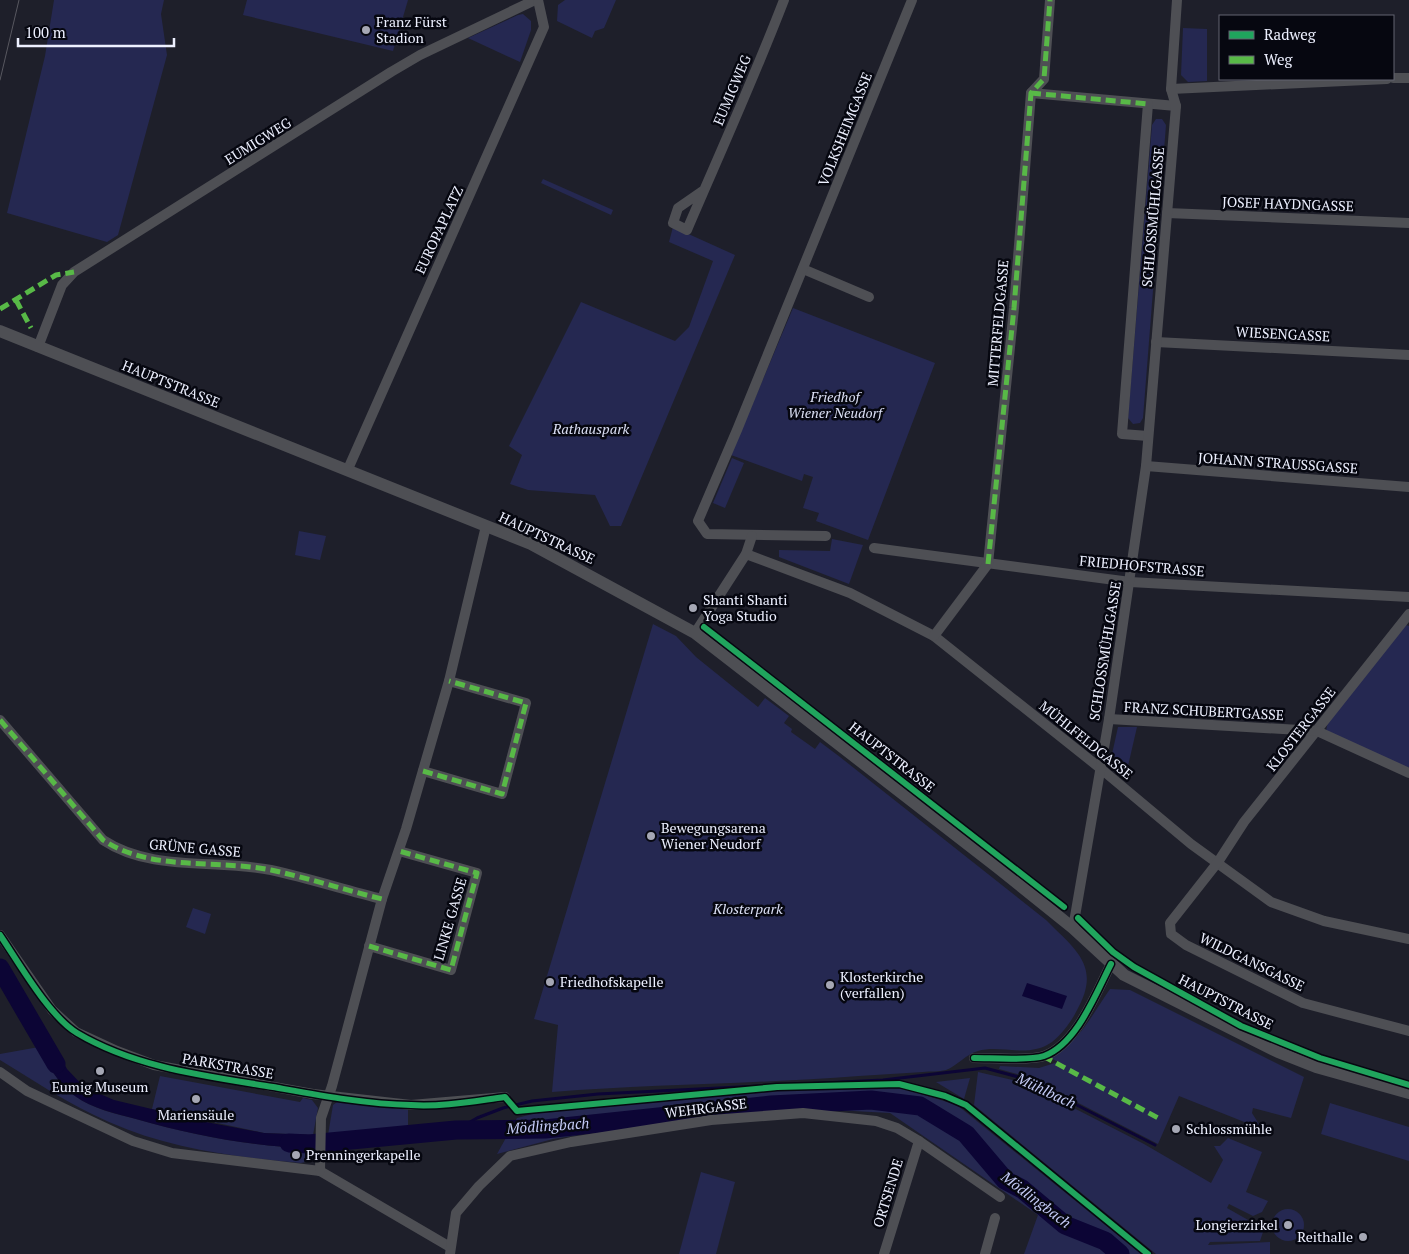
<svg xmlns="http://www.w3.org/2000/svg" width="1409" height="1254" font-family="'PT Serif',serif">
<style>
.green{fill:#252851}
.water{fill:#0c0535}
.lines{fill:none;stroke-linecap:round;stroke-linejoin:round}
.stream{stroke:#0c0535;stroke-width:3}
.river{stroke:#0c0535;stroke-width:19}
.minor{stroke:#4e4f54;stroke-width:10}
.tertiary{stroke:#4e4f54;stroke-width:12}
.tram{stroke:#585860;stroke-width:1}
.quiet{stroke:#58b947;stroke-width:5;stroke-dasharray:10 5;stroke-linecap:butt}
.cycleway-casing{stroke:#060710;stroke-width:9}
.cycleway{stroke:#20a55d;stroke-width:6}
.poi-dot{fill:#a5a7b4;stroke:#060710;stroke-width:2}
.labels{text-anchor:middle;stroke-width:5;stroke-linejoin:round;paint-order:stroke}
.poi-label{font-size:14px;fill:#edf0ff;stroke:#060710;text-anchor:start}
.street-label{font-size:14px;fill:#edf0ff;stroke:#060710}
.park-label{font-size:14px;font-style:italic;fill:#dce0f5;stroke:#060710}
.water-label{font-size:15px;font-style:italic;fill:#c4cbf6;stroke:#060710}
</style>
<rect width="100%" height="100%" fill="#1e1f2a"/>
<!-- green -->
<g class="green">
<polygon points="54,0 164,0 161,14 167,55 118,235 107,242 7,213 45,56"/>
<polygon points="247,0 408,0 393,51 243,15"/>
<polygon points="565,0 616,0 604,28 595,31 592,38 557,21 558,5"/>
<polygon points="523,14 531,21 531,30 520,62 468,38 518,15"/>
<polygon points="1183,28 1207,29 1207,81 1188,82 1181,75"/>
<polygon points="1156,119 1162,119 1166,125 1143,418 1140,423 1133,424 1128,418 1152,125"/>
<polygon points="543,179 613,210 611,215 541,183"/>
<polygon points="673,227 735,255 621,526 610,526 595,495 528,490 510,484 522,455 509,446 581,302 675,341 689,327 713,261 669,242"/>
<polygon points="793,308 935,363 868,540 816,521 819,513 803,508 813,477 804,474 802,481 731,455"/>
<polygon points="732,458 744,463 725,508 713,503"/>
<polygon points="299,531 326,536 320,560 295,555"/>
<polygon points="832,539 863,545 849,584 779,557 779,550 830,551"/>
<path d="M653,624L676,636L696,657L758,707L765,698L789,716L784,723L792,729L791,732L815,749L820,742L840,757L1046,920C1077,951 1102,967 1076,1012C1071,1022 1061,1035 1052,1042C1028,1059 1001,1044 978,1051C966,1054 957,1066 946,1070C939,1072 930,1071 923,1072C902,1073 880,1075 859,1076C757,1084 654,1084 552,1092L558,1025L534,1019Z"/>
<polygon points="1406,625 1409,626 1409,767 1407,768 1326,731 1328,721"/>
<polygon points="1118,727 1137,727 1125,779 1116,772 1112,754"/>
<polygon points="193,908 211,914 205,934 186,927"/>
<path d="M1110,989L1130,990L1304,1077L1291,1118L1253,1108L1252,1113L1262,1129L1179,1096L1158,1144L1028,1077L999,1069L1000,1066L1039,1068L1058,1062L1049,1057C1078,1045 1093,1013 1110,989Z"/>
<path d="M39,1047C47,1064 59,1085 75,1096C91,1108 116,1114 136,1119C196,1136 250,1146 313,1149L315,1156L309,1161L301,1163C235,1157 170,1149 109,1122C70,1105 36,1082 0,1060V1054Z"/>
<polygon points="978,1072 1025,1083 1144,1144 1211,1183 1223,1160 1214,1146 1220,1146 1228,1138 1262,1152 1246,1192 1268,1201 1262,1212 1253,1216 1229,1204 1227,1208 1264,1229 1260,1241 1210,1242 1208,1245 1270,1242 1270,1254 1156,1254 974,1105"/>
<polygon points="160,1076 300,1102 303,1098 312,1100 318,1108 313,1135 264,1133 152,1109"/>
<polygon points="970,1078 964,1099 936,1082"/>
<polygon points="898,1087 957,1105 1141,1254 1024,1254 1038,1215 890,1113 797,1108 793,1101 691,1108 682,1118 553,1139 497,1154 517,1118 548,1110 771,1090"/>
<polygon points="340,1100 408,1108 408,1126 328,1135 333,1105"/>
<polygon points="1330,1103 1409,1127 1409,1161 1321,1134"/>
<polygon points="701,1172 735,1182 716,1254 679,1254"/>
<circle cx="1288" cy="1225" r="16"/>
</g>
<!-- water -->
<g class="water">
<polygon points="1027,983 1067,996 1062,1009 1022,996"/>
<path d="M50,1038L67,1069L84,1087L114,1100L206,1122L264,1133L313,1135V1149C250,1146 196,1136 136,1119C117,1114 91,1108 75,1096C59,1085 47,1064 39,1047Z"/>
</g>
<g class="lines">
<!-- stream -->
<polyline class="stream" points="456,1130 477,1118 503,1108 532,1101 598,1094 883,1080 985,1068 1026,1079 1155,1145"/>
<!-- river -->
<g class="river">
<polyline points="0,968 56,1064"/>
<polyline points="289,1143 309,1144 456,1130 545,1129 771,1105 871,1100 920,1106 966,1134 1005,1180 1022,1189 1065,1225 1105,1241 1120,1254"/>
</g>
<!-- minor -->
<g class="minor">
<polyline points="1393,78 1409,78"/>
<polyline points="1171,89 1387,79"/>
<polyline points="1031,93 1176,106"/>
<polyline points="1148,104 1122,434 1148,436"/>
<path d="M704,190L678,208L673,223L687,230C720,153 754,78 784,0"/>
<polyline points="1167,213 1409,223"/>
<polyline points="803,269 869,297"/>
<polyline points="1156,342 1409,355"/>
<polyline points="38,347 62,285 74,272 391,72 420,55 535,0"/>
<polyline points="1146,466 1409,487"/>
<polyline points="348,469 544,27 538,0"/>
<polyline points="826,536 707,534 698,521 737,430 912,0"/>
<polyline points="874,548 1130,582 1409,597"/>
<polyline points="746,554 850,593 934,636 1100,768 1191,844 1271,902 1324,921 1409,939"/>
<polyline points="1409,614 1244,822 1218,862 1170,923 1171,934 1186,945 1303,1003 1409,1031"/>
<polyline points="695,633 746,554 752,536"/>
<polyline points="934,636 988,564 1014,308 1031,93 1044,79 1050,0"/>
<polyline points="1109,719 1317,731 1409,773"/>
<path d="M0,720L103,840C151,872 216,859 271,870C308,878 345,890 382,899"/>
<polyline points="423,771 502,794 526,703 449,681"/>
<polyline points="1073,928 1109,719 1146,466 1176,106 1171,89 1177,0"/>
<polyline points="0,935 52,1010 76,1032 117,1051 154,1065 313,1094 411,1105 505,1097"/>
<polyline points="369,946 451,970 477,873 399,851"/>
<path d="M974,1058C991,1058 1030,1061 1044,1056C1077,1044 1096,993 1111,964"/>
<polyline points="0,1072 27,1091 133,1141 172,1153 320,1171 450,1247"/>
<polyline points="320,1171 321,1118 332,1086 382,899 406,829 449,681 486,526"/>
<polyline points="450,1254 456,1213 479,1186 510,1156 571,1142 711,1120 803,1113 876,1121 897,1128 919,1141 1000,1197"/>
<polyline points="884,1254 919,1141"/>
<polyline points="985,1254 995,1218"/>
</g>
<!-- tertiary -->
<polyline class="tertiary" points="0,331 531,544 695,633 997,867 1073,928 1124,975 1278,1052 1316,1067 1409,1093"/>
<!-- tram -->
<polyline class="tram" points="0,80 19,0"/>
<!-- quiet -->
<g class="quiet">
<polyline points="1031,93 1148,104"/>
<polyline points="16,300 31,328"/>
<polyline points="0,309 56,275 74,272"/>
<polyline points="988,564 1014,308 1031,93 1044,79 1050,0"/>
<path d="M0,720L103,840C151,872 216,859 271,870C308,878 345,890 382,899"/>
<polyline points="423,771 502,794 526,703 449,681"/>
<polyline points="369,946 451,970 477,873 399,851"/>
<polyline points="1043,1056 1160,1119"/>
</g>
<defs>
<g id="cycleway">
<polyline points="704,627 1064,907"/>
<polyline points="1078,918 1113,952 1134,967 1241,1026 1320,1058 1409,1085"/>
<path d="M0,935C19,963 49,1016 77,1033C136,1068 206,1076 273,1087C318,1095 365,1104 411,1105C442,1107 474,1101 505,1097L517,1111L777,1087L899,1084L945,1096L966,1105L1148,1254"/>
<path d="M974,1058C991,1058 1030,1061 1044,1056C1077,1044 1096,993 1111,964"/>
</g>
</defs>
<!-- cycleway casing -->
<use href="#cycleway" class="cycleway-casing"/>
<!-- cycleway -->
<use href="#cycleway" class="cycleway"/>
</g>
<!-- markers -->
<g class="poi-dot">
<circle cx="366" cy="30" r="5"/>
<circle cx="693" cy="608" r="5"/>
<circle cx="651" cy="836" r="5"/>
<circle cx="550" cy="982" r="5"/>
<circle cx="830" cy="985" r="5"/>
<circle cx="100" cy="1071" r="5"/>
<circle cx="196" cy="1099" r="5"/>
<circle cx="1176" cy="1129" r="5"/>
<circle cx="296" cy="1155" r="5"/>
<circle cx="1288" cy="1225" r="5"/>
<circle cx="1363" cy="1237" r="5"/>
</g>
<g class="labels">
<!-- poi labels -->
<g class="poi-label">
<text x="376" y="27">Franz Fürst<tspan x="376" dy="16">Stadion</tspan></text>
<text x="703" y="605">Shanti Shanti<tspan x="703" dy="16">Yoga Studio</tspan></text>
<text x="661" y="833">Bewegungsarena<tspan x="661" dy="16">Wiener Neudorf</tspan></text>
<text x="840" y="982">Klosterkirche<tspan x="840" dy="16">(verfallen)</tspan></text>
<text x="560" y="987">Friedhofskapelle</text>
<text x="100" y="1092" text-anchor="middle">Eumig Museum</text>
<text x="196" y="1120" text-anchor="middle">Mariensäule</text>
<text x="1186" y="1134">Schlossmühle</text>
<text x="306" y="1160">Prenningerkapelle</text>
<text x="1278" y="1230" text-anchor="end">Longierzirkel</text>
<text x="1353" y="1242" text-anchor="end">Reithalle</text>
</g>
<!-- street labels -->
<g class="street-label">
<text transform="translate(732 90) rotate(-67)" y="5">EUMIGWEG</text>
<text transform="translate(845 129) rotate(-68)" y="5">VOLKSHEIMGASSE</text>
<text transform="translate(258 141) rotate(-32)" y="5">EUMIGWEG</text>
<text transform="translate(1288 204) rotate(2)" y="5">JOSEF HAYDNGASSE</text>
<text transform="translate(1153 217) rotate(-85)" y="5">SCHLOSSMÜHLGASSE</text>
<text transform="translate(439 230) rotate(-65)" y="5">EUROPAPLATZ</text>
<text transform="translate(998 323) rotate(-85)" y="5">MITTERFELDGASSE</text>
<text transform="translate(1283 334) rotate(3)" y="5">WIESENGASSE</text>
<text transform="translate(171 384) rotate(22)" y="5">HAUPTSTRASSE</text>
<text transform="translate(1278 463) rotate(4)" y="5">JOHANN STRAUSSGASSE</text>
<text transform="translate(547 538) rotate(25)" y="5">HAUPTSTRASSE</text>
<text transform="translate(1142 566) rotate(5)" y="5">FRIEDHOFSTRASSE</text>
<text transform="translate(1105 651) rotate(-81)" y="5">SCHLOSSMÜHLGASSE</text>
<text transform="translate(1204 711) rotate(3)" y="5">FRANZ SCHUBERTGASSE</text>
<text transform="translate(1301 729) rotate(-52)" y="5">KLOSTERGASSE</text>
<text transform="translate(1086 740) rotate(39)" y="5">MÜHLFELDGASSE</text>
<text transform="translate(892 757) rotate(38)" y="5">HAUPTSTRASSE</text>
<text transform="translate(195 848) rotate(5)" y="5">GRÜNE GASSE</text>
<text transform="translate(450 919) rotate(-74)" y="5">LINKE GASSE</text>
<text transform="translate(1252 962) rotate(26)" y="5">WILDGANSGASSE</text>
<text transform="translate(1226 1002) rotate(27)" y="5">HAUPTSTRASSE</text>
<text transform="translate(228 1066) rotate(10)" y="5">PARKSTRASSE</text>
<text transform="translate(706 1108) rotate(-7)" y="5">WEHRGASSE</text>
<text transform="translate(888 1193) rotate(-73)" y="5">ORTSENDE</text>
</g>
<!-- park labels -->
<g class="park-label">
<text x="835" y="402">Friedhof<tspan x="835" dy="16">Wiener Neudorf</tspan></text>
<text x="591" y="434">Rathauspark</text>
<text x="748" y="914">Klosterpark</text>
</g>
<!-- water labels -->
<g class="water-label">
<text transform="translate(1046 1091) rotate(25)" y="5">Mühlbach</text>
<text transform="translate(548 1126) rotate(-4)" y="5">Mödlingbach</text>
<text transform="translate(1036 1200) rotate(37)" y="5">Mödlingbach</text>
</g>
</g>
<!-- legend -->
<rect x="1219" y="15" width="175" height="65" fill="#060710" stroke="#626470"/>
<rect x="1229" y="31" width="25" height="8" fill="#20a55d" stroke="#626470"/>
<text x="1264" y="40" font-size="15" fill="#edf0ff">Radweg</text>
<rect x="1229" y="56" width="25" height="8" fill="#58b947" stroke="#626470"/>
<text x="1264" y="65" font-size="15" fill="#edf0ff">Weg</text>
<!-- scale -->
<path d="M18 38v8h156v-8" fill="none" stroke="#edf0ff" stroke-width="2.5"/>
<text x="25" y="38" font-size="15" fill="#edf0ff" stroke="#060710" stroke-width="4" paint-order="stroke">100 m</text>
</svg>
